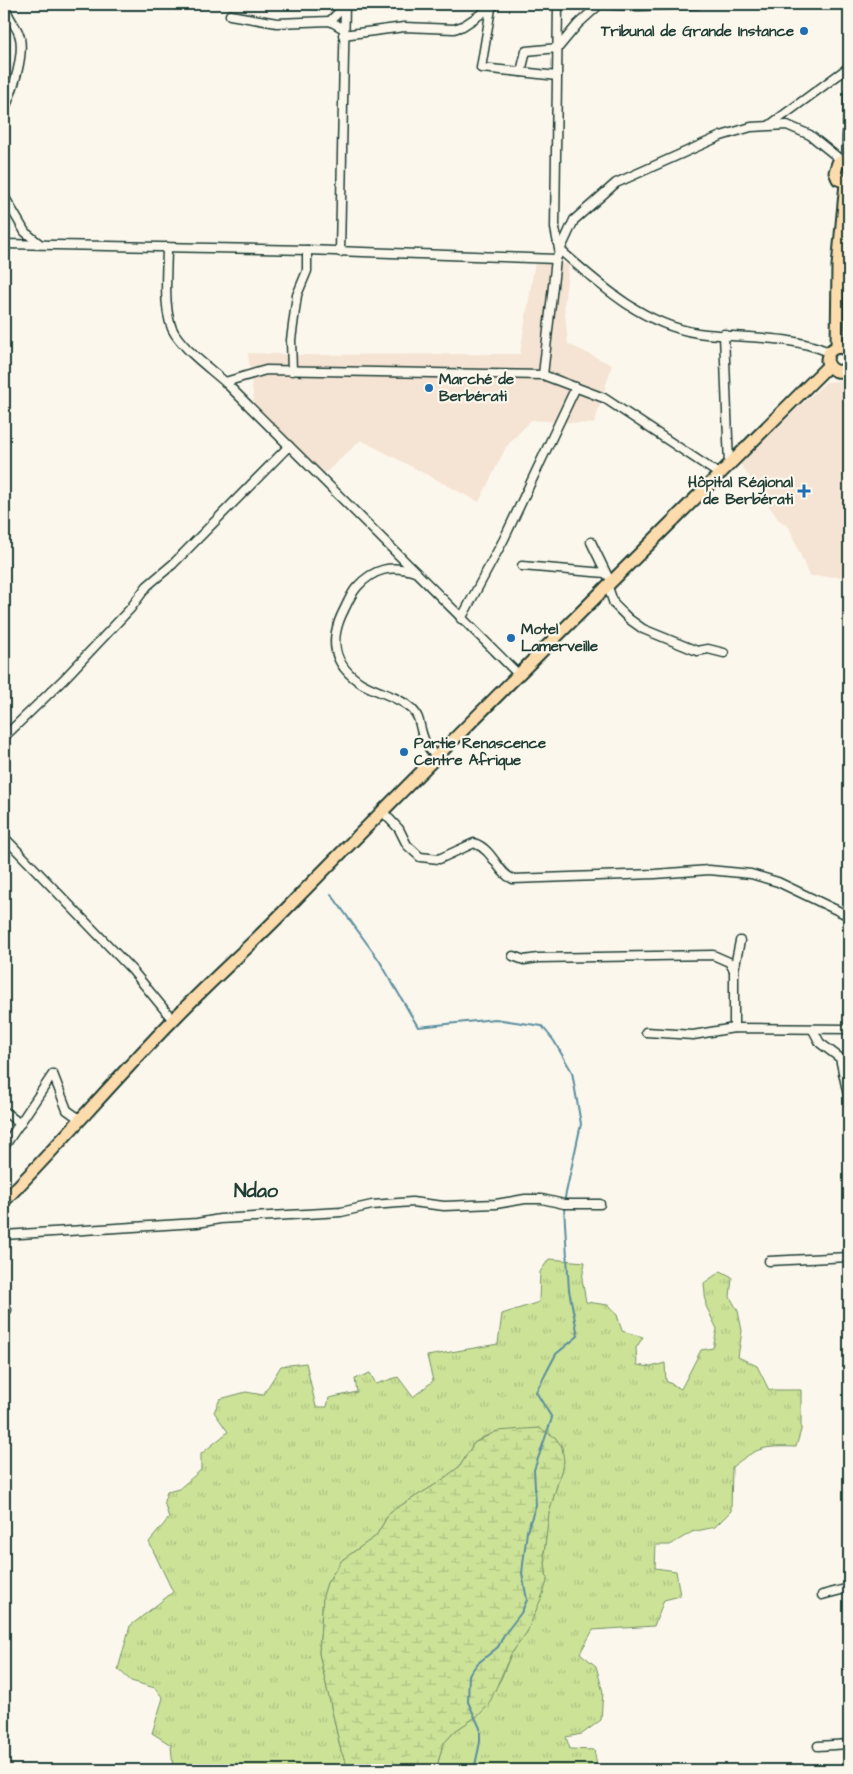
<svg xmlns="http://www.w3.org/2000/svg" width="853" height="1774" font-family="'Architects Daughter',sans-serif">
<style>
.built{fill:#f5e3d3}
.grass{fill:url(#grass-tufts);stroke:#759066}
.wetland{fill:url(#wetland-marsh);stroke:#759066}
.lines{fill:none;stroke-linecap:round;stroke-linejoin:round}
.stream{stroke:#5b8e9e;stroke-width:2}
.street-casing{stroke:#1f3d34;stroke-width:11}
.primary-casing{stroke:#1f3d34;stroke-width:15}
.street{stroke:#fbf7ec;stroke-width:8}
.primary{stroke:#fcdcac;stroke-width:11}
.poi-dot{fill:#1f6fb2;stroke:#fbf7ec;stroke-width:2}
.labels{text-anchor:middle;stroke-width:4.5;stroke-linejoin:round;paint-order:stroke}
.poi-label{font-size:15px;font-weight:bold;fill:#1f3d34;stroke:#fbf7ec;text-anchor:start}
.district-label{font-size:20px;font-weight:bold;fill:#1f3d34;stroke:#fbf7ec}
</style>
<defs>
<pattern id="grass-tufts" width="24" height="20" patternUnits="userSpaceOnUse" patternTransform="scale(1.25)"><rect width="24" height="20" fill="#cbe297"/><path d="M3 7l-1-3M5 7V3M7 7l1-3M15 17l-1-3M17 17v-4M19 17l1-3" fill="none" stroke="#aec383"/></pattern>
<pattern id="wetland-marsh" width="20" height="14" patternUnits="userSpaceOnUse" patternTransform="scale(1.25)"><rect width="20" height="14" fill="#cbe297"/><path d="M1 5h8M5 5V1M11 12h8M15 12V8" fill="none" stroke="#aec383"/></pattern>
</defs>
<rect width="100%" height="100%" fill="#fbf7ec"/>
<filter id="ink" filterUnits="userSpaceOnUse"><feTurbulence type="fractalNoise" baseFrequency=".02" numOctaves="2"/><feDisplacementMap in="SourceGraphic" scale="10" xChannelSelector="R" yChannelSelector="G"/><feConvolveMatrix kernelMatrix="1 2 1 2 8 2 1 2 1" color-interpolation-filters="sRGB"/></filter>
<g filter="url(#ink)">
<!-- built -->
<g class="built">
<polygon points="535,262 569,264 564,304 568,344 612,365 594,424 531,420 506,447 479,502 361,440 324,474 255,411 248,353 297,355 520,354"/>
<polygon points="849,380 849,577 809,576 789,527 778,519 739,462 826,382"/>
</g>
<!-- grass -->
<path class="grass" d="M549,1259L585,1262L582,1279L586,1302L608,1305L617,1315L622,1331L643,1337L636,1348L637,1365L651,1367L665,1363L666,1381L681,1389L701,1350L713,1348L717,1329L706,1306L704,1283L721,1271L732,1277L730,1297L738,1311L742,1331L738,1357L757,1366L769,1390H801V1430L796,1447C763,1446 758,1447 732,1467L731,1511L715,1527L692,1532L670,1545H656L655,1568L676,1571L680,1596L664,1600L654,1626L593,1630L580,1653L596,1666L603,1692L601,1720L582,1734L566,1737L570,1749L594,1750L598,1770H436L443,1744L455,1731L480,1714L501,1679L511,1654L527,1632L547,1581L544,1553L549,1513L564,1461L539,1428L485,1436L474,1443L460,1466L438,1483L390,1512L376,1536L342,1560L327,1583L323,1596L319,1653L341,1751L349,1770H173L171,1745L152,1733L163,1698L155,1688L131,1681L118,1669L130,1626L173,1592L149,1542L169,1518L164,1501L167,1492L179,1489L201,1470V1454L228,1432L214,1412L220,1399L246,1392L263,1395L281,1366L306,1363L316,1407H327L329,1398L357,1392L355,1379L370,1373L376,1384L398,1377L413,1397L433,1381L427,1356L498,1344L502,1314L539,1302L540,1272Z"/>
<!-- wetland -->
<polygon class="wetland" points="539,1428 555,1437 562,1447 564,1461 549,1513 544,1553 547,1581 543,1594 527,1632 511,1654 489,1704 480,1714 455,1731 443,1744 436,1770 349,1770 341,1751 319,1653 323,1596 327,1583 342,1560 376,1536 390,1512 438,1483 460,1466 474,1443 497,1431"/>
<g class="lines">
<!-- stream -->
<g class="stream">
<polyline points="331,894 379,960 418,1027 495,1019 542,1026 554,1041 572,1072 581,1124 564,1202"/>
<polyline points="474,1770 480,1742 480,1728 468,1702 469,1675 477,1664 498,1647 504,1635 521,1613 527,1600 522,1573 527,1531 536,1505 534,1470 552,1418 536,1392 556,1354 578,1336 569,1290 564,1207"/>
</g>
<defs>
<g id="street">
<path d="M558,4L555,228L559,249C600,285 642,324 698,333C742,339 786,334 829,352"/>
<polyline points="596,4 638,6 698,4"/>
<polyline points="491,8 481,68 521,72"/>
<polyline points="230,15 277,23 330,21 344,29"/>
<polyline points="330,21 345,6"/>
<polyline points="343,35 404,27 454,29 463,26 496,4"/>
<polyline points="557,76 521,72 526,51 558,48 578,24 600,4"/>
<path d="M4,110C12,93 27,50 18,32C14,23 6,15 5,4"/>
<polyline points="770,125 849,67"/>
<polyline points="846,159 849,93"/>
<polyline points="4,196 25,232 40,244"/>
<polyline points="4,244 307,250 556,259"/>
<path d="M167,247C167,270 162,315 175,334C188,353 208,367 225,382L518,674"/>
<polyline points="340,252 345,4"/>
<polyline points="838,266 849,267"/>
<polyline points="724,334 729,465"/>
<polyline points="292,371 291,340 297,295 307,271 307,250"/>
<polyline points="543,375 556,259 574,220 616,183 721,136 751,127 787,125 810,135 841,160"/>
<polyline points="225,382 266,370 543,375 604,398 719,474"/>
<polyline points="591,542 607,575"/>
<polyline points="522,566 605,573"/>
<path d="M415,572C391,565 374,568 357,587C351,594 348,602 344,610C329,639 332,664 361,683C378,693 398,696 412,709C420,717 419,724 422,733C424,742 429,749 435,756"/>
<polyline points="608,587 614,604 629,619 643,629 697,651 708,649 724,653"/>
<polyline points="461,619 504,539 576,387"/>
<polyline points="4,737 64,679 130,609 147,586 173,564 289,446"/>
<path d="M382,811L399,829L407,845L420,857L439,859L474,843C494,850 497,873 513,879L655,874L709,870L751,874L778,882L849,916"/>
<polyline points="4,837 132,970 173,1020"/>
<polyline points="513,956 524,960 538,958 713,955 729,962 734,970"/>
<polyline points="734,1028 734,970 740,941"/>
<polyline points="813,1030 820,1043 840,1058 849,1100"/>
<polyline points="646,1032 693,1035 734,1028 849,1029"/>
<polyline points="4,1111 20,1124"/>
<polyline points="4,1147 53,1074 67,1110 81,1120"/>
<polyline points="4,1235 197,1223 220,1219 341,1212 372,1205 412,1202 444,1206 496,1204 525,1199 542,1199 564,1204 600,1204"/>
<polyline points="769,1261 849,1257"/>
<polyline points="4,1310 7,1310"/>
<polyline points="822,1595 849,1588"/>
<polyline points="818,1746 849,1744"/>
</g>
<g id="primary">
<polyline points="849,159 838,163 835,172 838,179 849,183"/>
<polyline points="837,347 838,266 846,183"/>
<path d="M849,352C840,343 827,348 827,361C831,372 841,375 849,366"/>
<path d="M4,1201C62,1142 115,1079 173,1020C211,980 253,944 291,904C468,723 649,545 828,366"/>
</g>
</defs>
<!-- street casing -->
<use href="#street" class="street-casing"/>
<!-- primary casing -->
<use href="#primary" class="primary-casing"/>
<!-- street -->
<use href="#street" class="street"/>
<!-- primary -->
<use href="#primary" class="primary"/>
</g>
</g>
<!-- markers -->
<g class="poi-dot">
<circle cx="804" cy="31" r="5"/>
<circle cx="429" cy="388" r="5"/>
<path d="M801.5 483.5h5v5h5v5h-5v5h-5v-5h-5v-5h5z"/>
<circle cx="511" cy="638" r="5"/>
<circle cx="404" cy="752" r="5"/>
</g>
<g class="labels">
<!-- poi labels -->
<g class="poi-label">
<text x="794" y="36" text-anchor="end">Tribunal de Grande Instance</text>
<text x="439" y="384">Marché de<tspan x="439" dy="17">Berbérati</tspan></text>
<text x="793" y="487" text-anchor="end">Hôpital Régional<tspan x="793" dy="17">de Berbérati</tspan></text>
<text x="521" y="634">Motel<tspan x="521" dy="17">Lamerveille</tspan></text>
<text x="414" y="748">Partie Renascence<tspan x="414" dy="17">Centre Afrique</tspan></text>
</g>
<!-- district labels -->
<g class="district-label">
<text x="256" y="1197">Ndao</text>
</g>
</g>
<!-- margin -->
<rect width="853" height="1774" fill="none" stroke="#fbf7ec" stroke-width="20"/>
<rect x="10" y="10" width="833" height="1754" fill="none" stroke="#1f3d34" stroke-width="2" filter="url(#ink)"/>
</svg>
